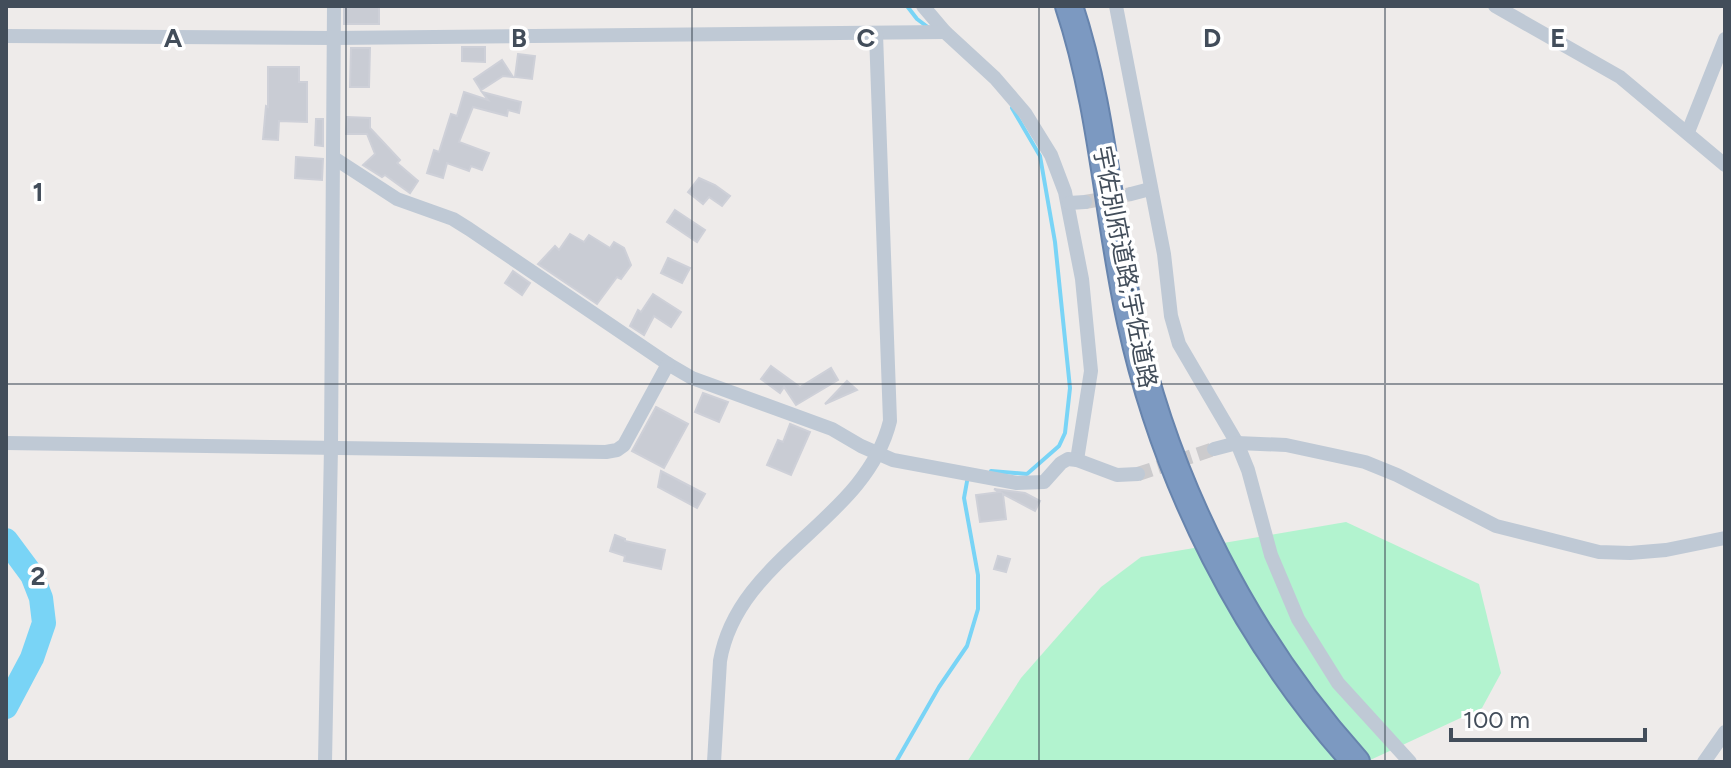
<svg xmlns="http://www.w3.org/2000/svg" width="1731" height="768" font-family="Figtree,'Noto Sans JP',sans-serif">
<style>
.green{fill:#b2f3cf}
.lines{fill:none;stroke-linecap:round;stroke-linejoin:round}
.stream{stroke:#79d4f6;stroke-width:4}
.river{stroke:#79d4f6;stroke-width:24}
.building{fill:#c9ccd4;stroke:#ced0d8;stroke-width:2}
.minor-tunnel{stroke:#cccbcd;stroke-width:14;stroke-dasharray:14 7;stroke-linecap:butt}
.motorway-casing{stroke:#6784ad;stroke-width:30}
.minor{stroke:#bfc9d5;stroke-width:14}
.motorway{stroke:#7c99c1;stroke-width:26}
.grid{fill:none;stroke:#424d5a;stroke-width:2;stroke-opacity:0.55}
.labels{text-anchor:middle;stroke-width:7;stroke-linejoin:round;paint-order:stroke}
.street-label{font-size:24px;fill:#424d5a;stroke:#fff}
.grid-label{font-size:26px;text-anchor:middle;font-weight:bold;fill:#424d5a;stroke:#fff;stroke-width:7;stroke-linejoin:round;paint-order:stroke}
</style>
<rect width="100%" height="100%" fill="#eeebea"/>
<!-- green -->
<polygon class="green" points="1346,522 1479,584 1501,673 1482,708 1366,762 967,762 1021,678 1101,587 1141,557"/>
<g class="lines">
<!-- stream -->
<g class="stream">
<polyline points="907,6 917,19 929,28"/>
<polyline points="991,471 1027,474 1059,446 1065,433 1070,388 1055,242 1040,156 1012,108"/>
<polyline points="896,762 939,687 967,646 978,609 978,575 964,498 968,476"/>
</g>
<!-- river -->
<polyline class="river" points="6,540 32,575 41,598 44,623 32,658 6,707"/>
</g>
<!-- building -->
<g class="building">
<polygon points="355,7 379,7 379,24 344,24 344,8"/>
<polygon points="462,47 485,47 485,62 462,61"/>
<polygon points="351,48 370,48 369,87 350,87"/>
<polygon points="518,54 535,56 532,79 515,77"/>
<polygon points="502,60 513,77 503,76 481,90 474,79"/>
<polygon points="268,67 299,67 299,82 307,82 307,122 279,121 278,140 263,139 266,106 268,107"/>
<polygon points="464,92 488,100 482,92 521,102 519,113 508,110 507,116 473,107 459,142 489,153 482,170 471,166 469,171 447,163 443,178 427,173 434,150 439,152 451,114 457,116"/>
<polygon points="347,117 370,118 370,128 400,160 397,163 418,181 410,193 385,175 382,177 363,165 375,154 367,134 346,134"/>
<polygon points="316,119 323,119 323,146 315,145"/>
<polygon points="296,157 323,159 322,180 295,178"/>
<polygon points="699,178 715,185 730,196 722,206 709,197 703,204 688,192"/>
<polygon points="675,210 705,230 697,242 667,222"/>
<polygon points="570,234 584,242 589,235 610,248 614,242 624,248 631,265 621,279 617,277 597,304 538,264 555,246 559,250"/>
<polygon points="668,258 690,268 682,283 661,273"/>
<polygon points="513,271 530,283 522,295 505,283"/>
<polygon points="653,294 681,312 671,327 654,316 644,335 630,326 638,310 641,312"/>
<polygon points="771,366 800,387 831,368 838,380 796,405 784,387 780,393 761,379"/>
<polygon points="847,381 857,390 825,404"/>
<polygon points="703,393 728,402 719,422 695,412"/>
<polygon points="656,407 688,424 664,468 632,451"/>
<polygon points="790,424 810,432 791,475 767,465 778,440 783,442"/>
<polygon points="661,471 705,494 697,508 658,487"/>
<polygon points="994,489 1025,493 1040,501 1035,511 1003,494 1006,519 980,522 976,495 1000,492"/>
<polygon points="615,535 625,539 625,541 665,550 661,569 624,561 625,556 610,551"/>
<polygon points="998,556 1010,559 1006,572 994,569"/>
</g>
<g class="lines">
<!-- minor-tunnel -->
<g class="minor-tunnel">
<polyline points="1085,202 1131,194"/>
<polyline points="1138,474 1214,449"/>
</g>
<defs>
<path id="motorway" d="M1069,6C1103,108 1108,218 1131,322C1166,483 1246,640 1356,762"/>
</defs>
<!-- motorway casing -->
<use href="#motorway" class="motorway-casing"/>
<!-- minor -->
<g class="minor">
<polyline points="923,6 945,32 995,78 1025,113 1051,155 1065,192 1082,279 1091,371 1077,460"/>
<polyline points="1116,6 1164,254 1171,316 1179,344 1237,443 1248,470 1271,555 1298,619 1338,683 1410,762"/>
<polyline points="1495,6 1620,77 1725,165"/>
<polyline points="6,36 334,38 945,32"/>
<polyline points="1688,132 1725,39"/>
<polyline points="334,158 397,199 453,219 469,229 668,364 692,378 832,429 861,446 893,460 1017,483 1044,482 1061,463 1068,459 1077,460 1117,475 1138,474"/>
<polyline points="1131,194 1150,189"/>
<polyline points="1069,203 1085,202"/>
<polyline points="6,443 606,452 617,450 624,445 668,364"/>
<polyline points="1214,449 1237,443 1286,445 1365,462 1397,475 1496,526 1599,552 1630,553 1666,550 1725,538"/>
<polyline points="325,762 331,447 334,6"/>
<path d="M714,762L720,661C738,556 865,522 890,421L876,34"/>
<polyline points="1704,762 1725,732"/>
</g>
<!-- motorway -->
<use href="#motorway" class="motorway"/>
</g>
<!-- grid -->
<path class="grid" d="M346,6V762M692,6V762M1039,6V762M1385,6V762M6,384H1725"/>
<g class="labels">
<!-- street labels -->
<g class="street-label">
<text transform="translate(1125 267) rotate(79)" y="8">宇佐別府道路;宇佐道路</text>
</g>
</g>
<g class="grid-label">
<text x="173" y="47">A</text>
<text x="519" y="47">B</text>
<text x="866" y="47">C</text>
<text x="1212" y="47">D</text>
<text x="1558" y="47">E</text>
<text x="38" y="201">1</text>
<text x="38" y="585">2</text>
</g>
<!-- border -->
<rect width="1731" height="768" fill="none" stroke="#424d5a" stroke-width="16"/>
<!-- scale -->
<path d="M1451 728v12h194v-12" fill="none" stroke="#424d5a" stroke-width="4"/>
<text x="1463" y="728" font-size="24" fill="#424d5a" stroke="#ffffff" stroke-width="6" paint-order="stroke">100 m</text>
</svg>
